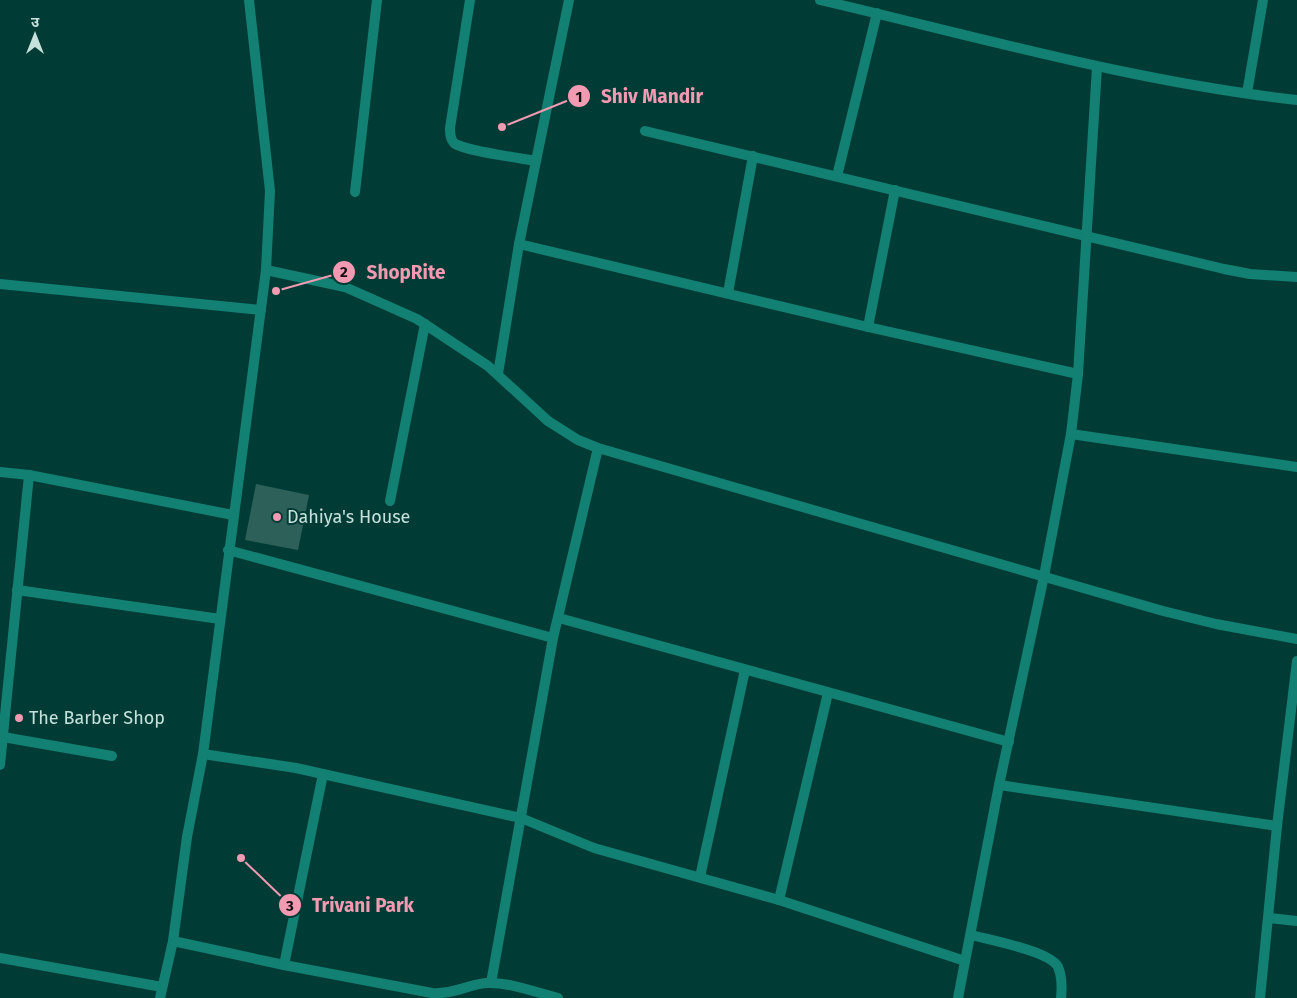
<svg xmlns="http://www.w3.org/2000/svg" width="1297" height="998" font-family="'Fira Sans','Noto Sans Devanagari',sans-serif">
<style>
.building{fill:#2c6058}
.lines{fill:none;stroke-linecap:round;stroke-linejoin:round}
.street{stroke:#128073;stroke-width:10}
.poi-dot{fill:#f19ab2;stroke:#003c35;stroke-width:2}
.labels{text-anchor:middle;stroke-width:4;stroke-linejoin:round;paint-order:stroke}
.poi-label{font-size:18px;fill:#c6e0db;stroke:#003c35;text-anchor:start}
.leader{fill:none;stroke:#f19ab2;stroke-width:2}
.callout-dot{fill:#f19ab2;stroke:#003c35;stroke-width:2}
.mark-label{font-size:15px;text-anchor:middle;font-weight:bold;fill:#111}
.callout-label{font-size:19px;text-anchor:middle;font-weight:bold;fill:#f19ab2;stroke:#003c35;stroke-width:4;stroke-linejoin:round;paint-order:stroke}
</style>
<rect width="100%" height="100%" fill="#003c35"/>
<!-- building -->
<polygon class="building" points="256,484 309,495 298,550 245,540"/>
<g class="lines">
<!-- street -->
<g class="street">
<path d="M470,0L450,128C450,133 450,139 454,143C464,151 521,158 536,161"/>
<path d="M820,0C978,37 1135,82 1297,100"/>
<polyline points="1247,93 1263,0"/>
<polyline points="645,131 1224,269 1250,274 1297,277"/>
<polyline points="837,176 877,13"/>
<polyline points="355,192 377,0"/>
<polyline points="519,244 868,327 1078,374"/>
<polyline points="266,270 345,287 417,319 488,366 548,421 578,440 598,448 1163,611 1216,624 1297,639"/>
<polyline points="0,284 261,310"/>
<polyline points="728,293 753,156"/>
<polyline points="868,327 895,190"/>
<polyline points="498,374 519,244 569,0"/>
<polyline points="1071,434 1297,467"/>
<polyline points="0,472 29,475 233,515"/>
<polyline points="390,501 425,324"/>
<polyline points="228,550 553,638"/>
<polyline points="17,590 220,619"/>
<polyline points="559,618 1009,742"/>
<polyline points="3,737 112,756"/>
<polyline points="203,754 296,768 521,818 594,848 779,900 965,961"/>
<polyline points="0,765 29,475"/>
<polyline points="999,785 1277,826"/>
<polyline points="700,877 745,670"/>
<polyline points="779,900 828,693"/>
<polyline points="1269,918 1297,921"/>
<path d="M971,935C989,940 1050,951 1058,967C1062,976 1062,988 1061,998"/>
<path d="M173,941L284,965L432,993C451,995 467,985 486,983C509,982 535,992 558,998"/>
<polyline points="0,958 162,987"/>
<polyline points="284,965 323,774"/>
<polyline points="491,983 553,638 598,448"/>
<polyline points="160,998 173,941 187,837 203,754 266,270 270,191 249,0"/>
<polyline points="958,998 999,785 1044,576 1071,434 1078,374 1097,67"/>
<polyline points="1260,998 1277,826 1297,661"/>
</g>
</g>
<!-- markers -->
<g class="poi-dot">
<circle cx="277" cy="517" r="5"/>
<circle cx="19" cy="718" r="5"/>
</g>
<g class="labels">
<!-- poi labels -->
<g class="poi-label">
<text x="287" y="523">Dahiya's House</text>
<text x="29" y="724">The Barber Shop</text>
</g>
</g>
<!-- callouts -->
<path class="leader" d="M502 127L579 96M276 291L344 272M241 858L290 905"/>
<g class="callout-dot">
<circle cx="502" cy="127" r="5"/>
<circle cx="276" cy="291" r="5"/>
<circle cx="241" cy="858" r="5"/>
<circle cx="579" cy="96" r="12"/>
<circle cx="344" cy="272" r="12"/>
<circle cx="290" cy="905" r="12"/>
</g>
<g class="mark-label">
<text x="579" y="102">1</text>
<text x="344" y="277">2</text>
<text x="290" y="911">3</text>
</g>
<g class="callout-label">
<text x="652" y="103">Shiv Mandir</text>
<text x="406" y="279">ShopRite</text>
<text x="363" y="912">Trivani Park</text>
</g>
<!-- north arrow -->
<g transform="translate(35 35)" stroke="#003c35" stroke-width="4" paint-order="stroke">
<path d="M0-4L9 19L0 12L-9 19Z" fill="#c6e0db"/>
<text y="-8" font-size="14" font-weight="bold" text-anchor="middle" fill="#c6e0db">उ</text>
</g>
</svg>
